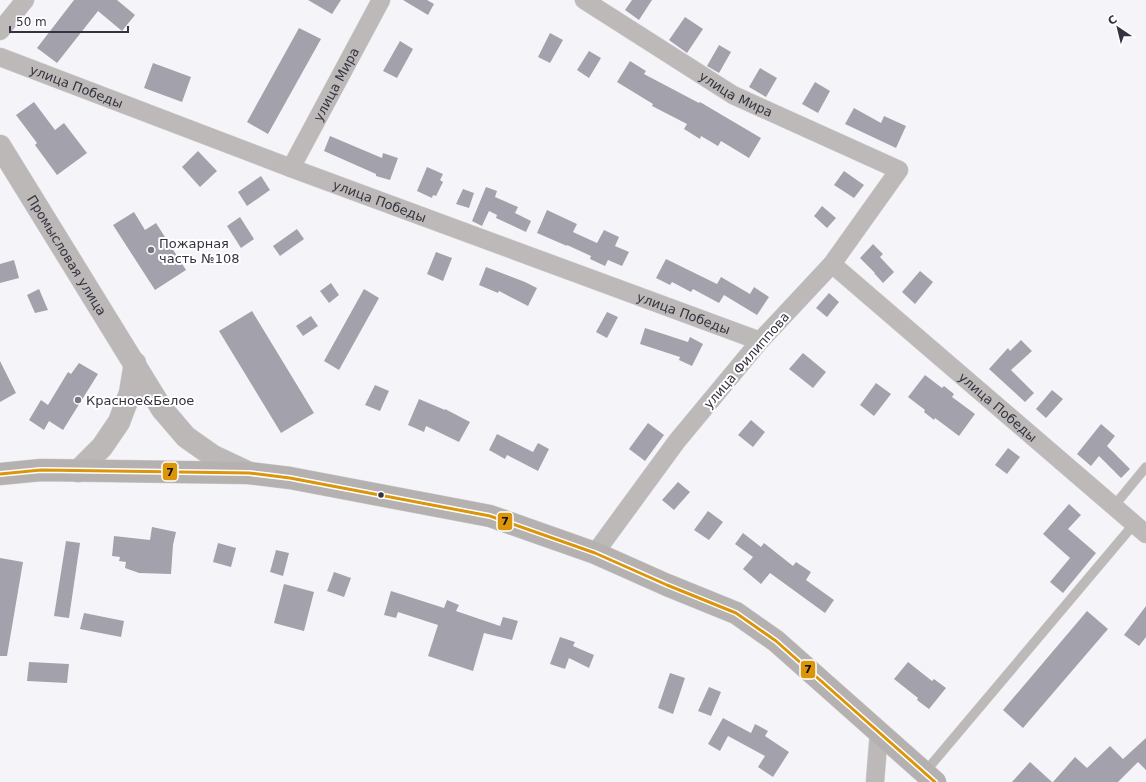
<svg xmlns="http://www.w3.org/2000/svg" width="1146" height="782" font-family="'DejaVu Sans',sans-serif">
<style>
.building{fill:#a3a2ac}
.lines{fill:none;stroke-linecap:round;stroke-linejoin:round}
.lane-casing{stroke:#cfcfd3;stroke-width:10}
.street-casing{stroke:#cfcfd3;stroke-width:19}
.secondary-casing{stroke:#cfcfd3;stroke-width:23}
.primary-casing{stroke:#cfcfd3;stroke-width:23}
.lane{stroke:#bdb9b8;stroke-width:9}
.street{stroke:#bdb9b8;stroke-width:18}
.secondary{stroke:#bcb8b7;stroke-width:22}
.primary{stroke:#b5b1b0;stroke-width:22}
.bus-1-casing{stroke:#fff;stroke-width:6}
.bus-1{stroke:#da950a;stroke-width:3}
.poi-dot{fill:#787781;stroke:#fff;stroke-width:1.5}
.bus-dot{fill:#353341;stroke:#fff;stroke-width:1.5}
.labels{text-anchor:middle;stroke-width:4;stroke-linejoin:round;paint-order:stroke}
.street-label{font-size:13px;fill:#353341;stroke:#fff}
.poi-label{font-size:13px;fill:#353341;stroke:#fff;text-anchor:start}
.line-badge{stroke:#fff;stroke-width:1.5}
.pale-badge-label{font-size:11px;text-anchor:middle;font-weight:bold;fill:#111}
</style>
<rect width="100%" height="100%" fill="#f5f5f9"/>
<!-- building -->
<g class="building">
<polygon points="74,0 117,0 135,15 122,31 98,11 57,63 37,48"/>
<polygon points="308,0 341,0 332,14"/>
<polygon points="403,0 427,0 434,4 428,15"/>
<polygon points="632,0 652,0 639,20 625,10"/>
<polygon points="685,17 703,29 687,53 669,40"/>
<polygon points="299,28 321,39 268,134 247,122"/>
<polygon points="550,33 563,40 550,63 538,57"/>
<polygon points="400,41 413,49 397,78 383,71"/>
<polygon points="719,45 731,52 719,73 707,66"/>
<polygon points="589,51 601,58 589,78 577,70"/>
<polygon points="630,61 646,71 644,74 699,103 700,102 761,138 749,158 721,141 718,146 701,136 700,139 684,129 687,124 652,106 653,104 617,82"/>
<polygon points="153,63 191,77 182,102 144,88"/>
<polygon points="760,68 777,78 766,97 749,87"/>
<polygon points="815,82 830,91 818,113 802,104"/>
<polygon points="34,102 55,130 64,123 87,153 57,175 35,145 37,143 16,115"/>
<polygon points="854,108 881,123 884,116 906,126 896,148 845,124"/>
<polygon points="330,136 382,158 383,153 398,158 390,180 376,176 376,174 324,151"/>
<polygon points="198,151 217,171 200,187 182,167"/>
<polygon points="427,167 443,174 440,180 443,182 436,196 433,195 432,198 417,191"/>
<polygon points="844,171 864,185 854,198 834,185"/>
<polygon points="261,176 270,190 247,206 238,192"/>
<polygon points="486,187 497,191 495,197 518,207 515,213 531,221 526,232 496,218 497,215 489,211 482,226 472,221"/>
<polygon points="463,189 474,193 469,208 456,204"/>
<polygon points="822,206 836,218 827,228 814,216"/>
<polygon points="547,210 577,224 573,232 597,243 604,230 619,237 615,246 629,252 622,266 608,260 605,266 590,259 591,256 567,245 567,246 537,233"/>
<polygon points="134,212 145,230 156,223 186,270 155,290 113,225"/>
<polygon points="240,217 254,239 241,248 227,226"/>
<polygon points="297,229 304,239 280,256 273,246"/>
<polygon points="873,244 883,254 880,257 894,272 883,283 874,273 875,273 860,258"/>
<polygon points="436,252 452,258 443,281 427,274"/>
<polygon points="666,259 717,284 721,277 750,294 754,287 769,297 757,315 724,295 719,303 693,289 691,292 672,282 670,285 656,278"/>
<polygon points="14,260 19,278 0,283 0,264"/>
<polygon points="486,267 525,282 537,288 528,306 499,291 498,293 479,285"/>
<polygon points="920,271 933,282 915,304 902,292"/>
<polygon points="331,283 339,295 329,303 320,291"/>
<polygon points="39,289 48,310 35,313 27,295"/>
<polygon points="364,289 379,298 339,370 324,361"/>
<polygon points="829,293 839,302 827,317 816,308"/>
<polygon points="252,311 314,413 281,433 219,331"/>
<polygon points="607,312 618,317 607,338 596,332"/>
<polygon points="311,316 318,326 303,336 296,326"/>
<polygon points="645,328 688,342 690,337 703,344 692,366 679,360 680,357 640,344"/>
<polygon points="1021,340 1032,351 1011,370 1034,393 1025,402 989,369 1008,348 1010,351"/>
<polygon points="803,353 826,372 813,388 789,369"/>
<polygon points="0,361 16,393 0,402"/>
<polygon points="79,363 98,374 63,430 49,421 44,430 29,420 41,400 48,405 68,372 71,374"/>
<polygon points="925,375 942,388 944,386 954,394 952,397 975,414 959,436 935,418 934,420 924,412 925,410 908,397"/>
<polygon points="876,383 891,394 874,416 860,405"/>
<polygon points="375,385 389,391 380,411 365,405"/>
<polygon points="1052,390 1063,399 1046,418 1036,409"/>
<polygon points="419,399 445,410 445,409 470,422 459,442 426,426 424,432 408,425"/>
<polygon points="751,420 765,432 753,447 738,435"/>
<polygon points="648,423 664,435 645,461 629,449"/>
<polygon points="1101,424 1115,436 1107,446 1130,469 1121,478 1099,456 1091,466 1077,454"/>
<polygon points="497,434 533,452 538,443 549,449 538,471 507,455 505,459 489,450"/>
<polygon points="1008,448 1020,457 1007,474 995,465"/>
<polygon points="678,482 690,492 674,510 662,500"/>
<polygon points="1069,504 1081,515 1068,529 1096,553 1063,593 1050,582 1070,558 1043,534"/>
<polygon points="708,511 723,522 709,540 694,530"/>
<polygon points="152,527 176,532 173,545 171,574 139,573 125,568 126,562 119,561 120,557 112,556 114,536 150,540"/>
<polygon points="743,533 761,547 764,543 793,566 796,562 811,572 806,580 834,600 825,613 770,573 761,584 743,569 753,557 735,544"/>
<polygon points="66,541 80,543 69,618 54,616"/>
<polygon points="218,543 236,548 231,567 213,562"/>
<polygon points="276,550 289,553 283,576 270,572"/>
<polygon points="0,558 23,562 7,656 0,656"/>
<polygon points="334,572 351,578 344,597 327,591"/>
<polygon points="284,584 314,592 304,631 274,623"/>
<polygon points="391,591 444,608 447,600 459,605 456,611 500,626 503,617 518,621 512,640 484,633 473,671 428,656 438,625 398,612 396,618 384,615"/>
<polygon points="1146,606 1146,637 1139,646 1124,635"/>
<polygon points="1087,611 1108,629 1023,728 1003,710"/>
<polygon points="84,613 124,621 121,637 80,629"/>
<polygon points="560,637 575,642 573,646 594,655 589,668 569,658 565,669 550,664"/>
<polygon points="29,662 69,664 67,683 27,681"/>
<polygon points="908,662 932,681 934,679 946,688 929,709 917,700 918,698 894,679"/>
<polygon points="670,673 685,678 673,714 658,708"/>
<polygon points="709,687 721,692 711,716 698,711"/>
<polygon points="723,718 751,733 755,724 768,731 765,736 789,752 773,777 758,767 765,756 728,736 720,751 708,744"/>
<polygon points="1146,738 1146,770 1138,762 1118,782 1053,782 1075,757 1087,768 1110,746 1123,759"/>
<polygon points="1030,762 1052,782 1012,782"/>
</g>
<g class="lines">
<defs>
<g id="lane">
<polyline points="1114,506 1146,467"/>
<polyline points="925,772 1134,524"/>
</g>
<g id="street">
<path id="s1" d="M584,0L733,95L899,170L832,264L760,341L677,441L595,553"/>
<polyline points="0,31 25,0"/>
<path id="s2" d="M0,57L291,168L760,341"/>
<path id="s3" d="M291,168L381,0"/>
<path id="s4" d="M832,264L1146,534"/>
<polyline points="875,782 879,732"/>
</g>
<g id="secondary">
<path id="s5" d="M0,146L162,409L186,437L213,456L249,473"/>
<polyline points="78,471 102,447 119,422 130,393 135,363"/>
</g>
<polyline id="primary" points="0,474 41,470 249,473 290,478 490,516 595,553 667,585 736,613 776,641 935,782"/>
</defs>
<!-- lane casing -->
<use href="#lane" class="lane-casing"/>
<!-- street casing -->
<use href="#street" class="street-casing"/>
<!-- secondary casing -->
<use href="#secondary" class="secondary-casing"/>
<!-- primary casing -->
<use href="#primary" class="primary-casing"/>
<!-- lane -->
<use href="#lane" class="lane"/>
<!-- street -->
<use href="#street" class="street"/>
<!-- secondary -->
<use href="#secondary" class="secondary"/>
<!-- primary -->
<use href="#primary" class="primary"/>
<defs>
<polyline id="bus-1" points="0,474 41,470 249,473 290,478 490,516 595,553 667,585 736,613 776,641 935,782"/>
</defs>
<!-- bus-1 casing -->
<use href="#bus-1" class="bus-1-casing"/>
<!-- bus-1 -->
<use href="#bus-1" class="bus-1"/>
</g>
<!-- markers -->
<g class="poi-dot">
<circle cx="151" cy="250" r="4"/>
<circle cx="78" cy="400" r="4"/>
</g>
<circle class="bus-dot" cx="381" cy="495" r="3.5"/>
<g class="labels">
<!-- street labels -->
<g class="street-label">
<text dy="5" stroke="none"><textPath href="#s3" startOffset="95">улица Мира</textPath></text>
<text dy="5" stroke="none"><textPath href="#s2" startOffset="82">улица Победы</textPath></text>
<text dy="5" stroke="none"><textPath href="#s1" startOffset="179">улица Мира</textPath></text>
<text dy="5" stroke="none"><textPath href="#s2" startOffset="406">улица Победы</textPath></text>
<text dy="5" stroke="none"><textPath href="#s5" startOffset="128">Промысловая улица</textPath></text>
<text dy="5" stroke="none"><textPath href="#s2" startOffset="730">улица Победы</textPath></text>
<text transform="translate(746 360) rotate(-49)" y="5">улица Филиппова</text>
<text dy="5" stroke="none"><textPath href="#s4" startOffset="219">улица Победы</textPath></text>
</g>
<!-- poi labels -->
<g class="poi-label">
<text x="159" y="248">Пожарная<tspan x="159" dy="15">часть №108</tspan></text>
<text x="86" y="405">Красное&amp;Белое</text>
</g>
</g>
<g class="line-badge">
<rect x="162" y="462" width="16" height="19" rx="4" fill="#da950a"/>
<rect x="497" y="512" width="16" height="19" rx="4" fill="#da950a"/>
<rect x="800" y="660" width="16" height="19" rx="4" fill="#da950a"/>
</g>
<g class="pale-badge-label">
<text x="170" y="476">7</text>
<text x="505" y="525">7</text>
<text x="808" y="673">7</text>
</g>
<!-- north arrow -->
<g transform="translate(1118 28) rotate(325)" stroke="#ffffff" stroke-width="3" paint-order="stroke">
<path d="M0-3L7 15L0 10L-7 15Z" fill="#353341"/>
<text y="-6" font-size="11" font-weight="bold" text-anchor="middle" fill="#353341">С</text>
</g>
<!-- scale -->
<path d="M10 26v6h118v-6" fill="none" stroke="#353341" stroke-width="2"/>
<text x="16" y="26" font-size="12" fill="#353341" stroke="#ffffff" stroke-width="3" paint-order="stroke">50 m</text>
</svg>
